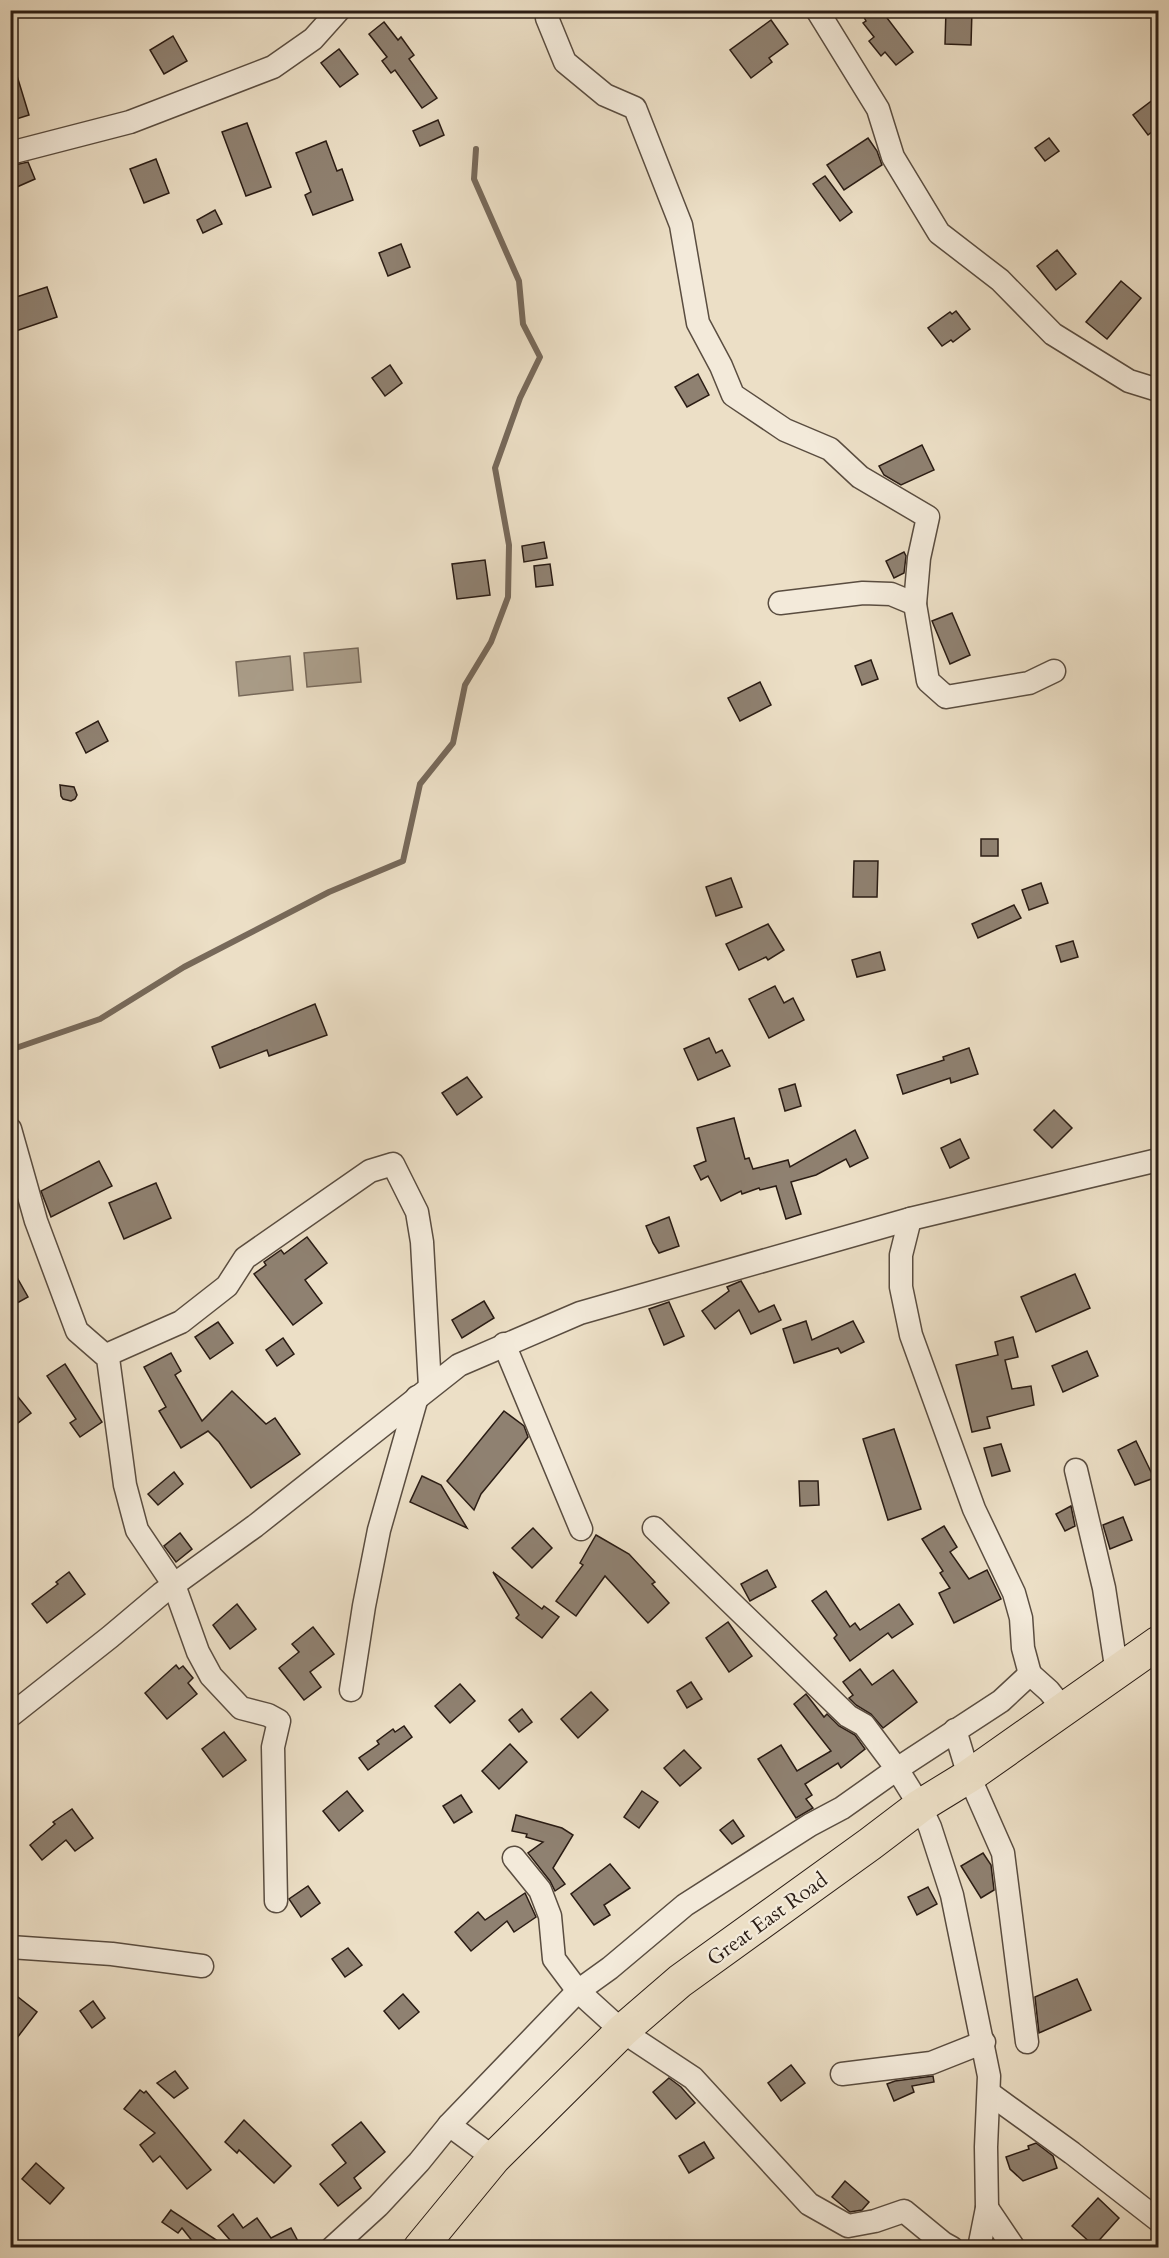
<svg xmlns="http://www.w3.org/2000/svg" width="1169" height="2258" font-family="Cardo,serif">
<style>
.water{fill:#aa9d89;stroke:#77695a;stroke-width:1.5}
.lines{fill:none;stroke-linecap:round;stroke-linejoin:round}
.stream{stroke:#77695a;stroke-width:6}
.building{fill:#8f8171;stroke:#2a1c14;stroke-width:1.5}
.minor-casing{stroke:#5a4d40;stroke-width:25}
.highway-casing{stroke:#2a1c14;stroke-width:35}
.minor{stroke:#f3eada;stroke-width:22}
.highway{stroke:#ecdfc6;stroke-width:33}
.labels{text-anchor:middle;stroke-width:4.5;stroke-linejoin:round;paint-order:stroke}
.street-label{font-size:21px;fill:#2a1c14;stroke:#f3eada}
</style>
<rect width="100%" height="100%" fill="#ecdfc6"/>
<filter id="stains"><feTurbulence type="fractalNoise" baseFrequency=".00333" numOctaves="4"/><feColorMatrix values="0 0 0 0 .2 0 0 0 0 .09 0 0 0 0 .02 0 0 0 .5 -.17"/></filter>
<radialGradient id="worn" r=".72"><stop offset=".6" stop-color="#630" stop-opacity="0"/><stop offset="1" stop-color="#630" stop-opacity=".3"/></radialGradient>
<!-- water -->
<g class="water">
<polygon points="358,648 361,682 307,687 304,653"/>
<polygon points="290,656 293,690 239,696 236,662"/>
</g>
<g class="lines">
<!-- stream -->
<polyline class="stream" points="10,1050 100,1019 184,967 329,892 403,861 420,784 453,743 465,685 491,642 508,597 509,545 495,468 520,398 540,357 523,324 519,281 474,179 476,149"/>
</g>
<!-- building -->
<g class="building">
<polygon points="860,10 881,10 913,52 896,65 885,52 881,56 869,41 874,37 863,23 866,21"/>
<polygon points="946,10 972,10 971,45 945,44"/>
<polygon points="771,20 788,44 769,58 772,62 751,78 730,50"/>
<polygon points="384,22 398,40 401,37 414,55 409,59 437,98 422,108 395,70 391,73 382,61 387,57 369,34"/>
<polygon points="173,36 187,61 164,74 150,50"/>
<polygon points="339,49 358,74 340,87 321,63"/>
<polygon points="14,66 29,115 10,121 10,67"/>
<polygon points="1158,96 1158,127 1148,135 1133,115"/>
<polygon points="438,120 444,135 420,146 413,131"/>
<polygon points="247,123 271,187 246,196 222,132"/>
<polygon points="868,138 877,151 882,165 844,190 827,165"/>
<polygon points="1049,138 1059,151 1045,161 1035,148"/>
<polygon points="326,141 337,171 342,169 353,200 313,215 305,195 311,192 296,153"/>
<polygon points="156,159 169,193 144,203 130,169"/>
<polygon points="28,162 35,179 10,190 10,166"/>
<polygon points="825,176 852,212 840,221 813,184"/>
<polygon points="215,210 222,224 203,233 197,220"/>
<polygon points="401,244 410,267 388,276 379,253"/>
<polygon points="1057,250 1076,274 1056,290 1037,266"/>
<polygon points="1121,281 1141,298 1107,339 1086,322"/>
<polygon points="47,287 57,317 10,333 10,299"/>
<polygon points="956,311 970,329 953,342 951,340 942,346 928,328 950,312 952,314"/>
<polygon points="390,365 402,383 385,396 372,378"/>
<polygon points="698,374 709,395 687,407 675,387"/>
<polygon points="922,445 934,470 901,485 884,475 879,466"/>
<polygon points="544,542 547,558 524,562 522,546"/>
<polygon points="904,552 906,556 904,573 894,578 886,561"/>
<polygon points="485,560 490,595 457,599 452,564"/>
<polygon points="550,564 553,585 536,587 534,566"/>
<polygon points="952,613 970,655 950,664 932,621"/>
<polygon points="871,660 878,679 862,685 855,666"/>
<polygon points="760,682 771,705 740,721 728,698"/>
<polygon points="98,721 108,741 86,753 76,733"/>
<polygon points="60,785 74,787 77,795 75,799 71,801 63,799 61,796"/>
<rect x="981" y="839" width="17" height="17"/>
<polygon points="854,861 878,861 877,897 853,897"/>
<polygon points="731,878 742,907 716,916 706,887"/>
<polygon points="1041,883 1048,903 1029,910 1022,890"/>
<polygon points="1014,905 1021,918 978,938 972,924"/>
<polygon points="768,924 784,950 768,960 766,957 739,970 726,944"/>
<polygon points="1073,941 1078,957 1061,962 1056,946"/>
<polygon points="880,952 885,970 857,977 852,960"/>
<polygon points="775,986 784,1003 793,998 804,1020 769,1038 749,999"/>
<polygon points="315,1004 327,1035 269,1056 267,1050 220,1068 212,1047"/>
<polygon points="709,1038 716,1053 722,1050 730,1066 698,1080 684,1049"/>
<polygon points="969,1048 978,1074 951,1083 950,1078 903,1094 897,1075 944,1060 943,1057"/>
<polygon points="467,1077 482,1097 457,1115 442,1093"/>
<polygon points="795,1084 801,1106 785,1111 779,1089"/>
<polygon points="1054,1110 1072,1128 1052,1148 1034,1130"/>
<polygon points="734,1118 745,1159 749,1158 753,1169 788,1160 790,1167 855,1130 868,1158 850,1167 846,1159 816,1175 791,1182 801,1214 786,1219 776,1186 760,1190 759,1188 742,1194 741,1191 721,1201 708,1176 701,1180 694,1166 706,1161 697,1128"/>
<polygon points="960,1139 969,1158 950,1168 941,1148"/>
<polygon points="99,1161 112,1186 51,1217 41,1191"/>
<polygon points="156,1183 171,1218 124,1239 109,1203"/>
<polygon points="669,1217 679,1246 659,1253 653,1243 646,1226"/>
<polygon points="307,1237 327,1263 305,1280 322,1303 293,1325 254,1274 266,1265 264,1262 281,1250 284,1254"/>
<polygon points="10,1265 28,1297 10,1307"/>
<polygon points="1075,1274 1090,1308 1036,1332 1021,1297"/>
<polygon points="741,1281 759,1312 774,1305 781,1320 751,1334 739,1310 715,1329 702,1311 729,1291 727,1287"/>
<polygon points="484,1301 494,1318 462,1338 452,1320"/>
<polygon points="669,1302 684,1336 664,1345 649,1309"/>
<polygon points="806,1321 812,1340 853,1321 864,1342 841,1353 838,1348 794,1363 783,1329"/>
<polygon points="218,1322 233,1343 210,1359 195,1337"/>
<polygon points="1013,1337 1018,1357 1005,1360 1012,1389 1031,1386 1034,1405 987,1417 990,1428 972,1432 956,1365 998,1355 995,1342"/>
<polygon points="283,1338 294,1354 277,1366 266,1350"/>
<polygon points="1087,1351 1098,1376 1063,1392 1052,1366"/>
<polygon points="171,1353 181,1371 175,1375 202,1421 232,1391 266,1424 275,1418 300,1454 251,1488 219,1442 208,1431 181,1448 159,1411 166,1407 144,1367"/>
<polygon points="65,1364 102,1422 80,1437 70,1423 76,1419 47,1376"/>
<polygon points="10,1387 31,1413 10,1429"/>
<polygon points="504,1411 524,1426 528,1437 481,1494 474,1510 447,1481"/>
<polygon points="894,1429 921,1509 888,1520 863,1439"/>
<polygon points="1136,1441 1154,1478 1135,1485 1118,1450"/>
<polygon points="1001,1444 1010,1471 992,1476 984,1448"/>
<polygon points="174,1472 183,1484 158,1505 148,1494"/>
<polygon points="422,1476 441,1485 467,1528 410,1502"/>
<polygon points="799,1481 818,1481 819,1505 800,1506"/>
<polygon points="1071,1506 1075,1526 1065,1531 1056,1514"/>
<polygon points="1123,1517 1132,1540 1110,1549 1103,1525"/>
<polygon points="944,1526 957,1547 950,1552 969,1579 987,1570 1001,1599 954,1623 939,1593 950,1588 940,1573 943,1571 922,1539"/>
<polygon points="533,1528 552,1548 532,1568 512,1548"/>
<polygon points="180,1533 192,1549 176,1562 164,1546"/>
<polygon points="596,1535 629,1554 655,1582 652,1584 669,1603 648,1623 605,1576 576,1616 556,1601 583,1565 580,1563"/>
<polygon points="767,1570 776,1587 750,1601 741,1584"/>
<polygon points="69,1572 85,1594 47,1623 32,1604 58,1584 56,1582"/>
<polygon points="493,1572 542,1609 544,1606 559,1617 542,1638 516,1618 519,1615"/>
<polygon points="826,1591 850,1627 855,1623 860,1630 899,1604 913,1624 892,1638 888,1633 850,1661 834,1638 837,1635 812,1601"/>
<polygon points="237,1604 256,1629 230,1649 213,1625"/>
<polygon points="728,1622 752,1656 729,1672 706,1638"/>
<polygon points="313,1627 334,1654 310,1672 321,1687 304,1700 279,1668 299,1652 292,1644"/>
<polygon points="176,1665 179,1669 183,1666 193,1678 188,1683 197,1694 167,1719 145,1693"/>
<polygon points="860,1669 872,1685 893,1670 917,1702 883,1728 871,1714 856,1705 849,1698 853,1695 843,1682"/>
<polygon points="691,1682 702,1699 687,1708 677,1691"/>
<polygon points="460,1684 475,1701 450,1723 435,1706"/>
<polygon points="591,1692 608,1710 578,1738 561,1719"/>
<polygon points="806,1694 824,1717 827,1714 839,1726 855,1735 865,1749 841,1768 838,1763 805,1784 812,1795 806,1799 813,1808 796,1818 758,1759 781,1745 797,1771 831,1751 794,1704"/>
<polygon points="522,1709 532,1722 519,1732 509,1720"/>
<polygon points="404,1726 412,1737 368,1770 359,1758 379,1744 377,1741 393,1729 395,1732"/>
<polygon points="224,1732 246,1760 223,1777 202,1749"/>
<polygon points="510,1744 527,1762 499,1789 482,1771"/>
<polygon points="684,1750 701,1768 680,1786 664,1768"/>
<polygon points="347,1791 363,1811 339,1831 323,1811"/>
<polygon points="642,1791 658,1802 639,1828 624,1817"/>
<polygon points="461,1795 472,1812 454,1823 443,1806"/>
<polygon points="72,1809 93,1838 75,1851 66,1840 42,1860 30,1845 55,1824 53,1822"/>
<polygon points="516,1815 562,1828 573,1835 553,1868 565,1884 555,1891 550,1881 528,1853 543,1842 526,1837 527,1834 512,1831"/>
<polygon points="733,1820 744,1836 732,1844 720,1830"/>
<polygon points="983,1853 991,1865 994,1890 981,1898 961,1866"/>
<polygon points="610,1864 630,1888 604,1905 610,1915 594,1925 571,1894"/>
<polygon points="308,1886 320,1903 301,1917 289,1899"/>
<polygon points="928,1887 937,1904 917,1915 908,1897"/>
<polygon points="525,1893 536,1917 514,1932 507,1921 471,1951 455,1932 478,1912 485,1920"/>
<polygon points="348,1948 362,1965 345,1977 332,1959"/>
<polygon points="1077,1979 1091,2010 1039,2033 1035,1997"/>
<polygon points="403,1994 419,2012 399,2029 384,2011"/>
<polygon points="18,1997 37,2012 10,2047 10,2007"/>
<polygon points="93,2001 105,2018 92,2028 80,2011"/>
<polygon points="791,2065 805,2083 781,2101 768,2083"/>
<polygon points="175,2071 188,2088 174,2098 157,2083"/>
<polygon points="933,2076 934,2082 912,2086 914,2092 894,2101 887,2084 895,2081"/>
<polygon points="669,2078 681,2087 695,2103 676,2119 653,2092"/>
<polygon points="140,2090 144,2093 146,2091 211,2170 187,2189 160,2156 153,2162 140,2145 155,2133 124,2109"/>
<polygon points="244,2120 291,2166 274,2183 239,2150 237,2153 225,2142"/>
<polygon points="361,2122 385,2152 354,2178 361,2188 338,2206 320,2184 346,2163 332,2145"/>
<polygon points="704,2142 714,2158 689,2173 679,2156"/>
<polygon points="1036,2143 1053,2156 1057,2168 1023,2181 1010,2169 1006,2157 1029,2149 1028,2146"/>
<polygon points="36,2163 64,2188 50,2204 22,2179"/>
<polygon points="845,2181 869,2202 862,2210 850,2212 832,2197"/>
<polygon points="1098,2198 1119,2218 1094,2246 1072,2226"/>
<polygon points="171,2210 172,2211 227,2247 197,2247 182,2228 178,2233 162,2222"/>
<polygon points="233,2214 243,2228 257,2218 271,2238 291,2228 301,2247 236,2247 218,2226"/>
</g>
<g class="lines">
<defs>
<g id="minor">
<polyline points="547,10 547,18 565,62 605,95 635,108 681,225 698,323 721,366 733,395 785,430 830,449 860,477 928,517 919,558 915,604"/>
<polyline points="817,10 878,109 893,157 939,233 1000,280 1053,334 1129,381 1158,390"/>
<polyline points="10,153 130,122 273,67 313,39 339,10"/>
<polyline points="780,603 863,593 891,594 915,604 928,681 946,697 1029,683 1054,671"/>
<polyline points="10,1129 36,1221 77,1331 108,1358 125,1485 137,1530 174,1585 198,1652 211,1676 241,1708 268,1715 279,1721 273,1747 276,1901"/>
<polyline points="910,1219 901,1255 901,1287 911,1335 974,1509 1014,1593 1021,1618 1023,1648 1030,1674"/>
<polyline points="504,1344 581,1529"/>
<polyline points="108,1358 111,1353 181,1322 227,1286 245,1258 370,1171 393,1164 417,1212 422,1242 430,1387"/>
<polyline points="1076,1470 1104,1588 1117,1673"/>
<polyline points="654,1528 848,1716 864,1725 897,1769 920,1806 930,1827 952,1895 989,2076 986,2147 987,2208 979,2248"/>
<polyline points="351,1690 364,1606 379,1530 417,1397"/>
<polyline points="10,1716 110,1637 161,1594 255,1526 459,1365 580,1313 910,1219 1158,1160"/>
<polyline points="955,1730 969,1776 1003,1853 1027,2042"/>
<polyline points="514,1858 540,1890 550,1916 554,1959 578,1991 622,2031 693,2078 809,2204 848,2226 875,2221 904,2211 943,2243 952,2248"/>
<polyline points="10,1947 112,1954 202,1966"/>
<polyline points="842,2074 931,2063 984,2042"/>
<polyline points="989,2093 1072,2153 1158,2220"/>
<polyline points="449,2125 494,2158"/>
<polyline points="987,2208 1014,2248"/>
<polyline points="332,2248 378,2206 419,2162 449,2125 578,1991 610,1968 685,1905 810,1825 842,1808 897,1769 1001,1701 1030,1674 1049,1691 1065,1711"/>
</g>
<polyline id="highway" points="420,2248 494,2158 622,2031 680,1981 870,1844 920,1806 969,1776 1158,1643"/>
</defs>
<!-- minor casing -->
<use href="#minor" class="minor-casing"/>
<!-- highway casing -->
<use href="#highway" class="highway-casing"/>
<!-- minor -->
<use href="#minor" class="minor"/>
<!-- highway -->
<use href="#highway" class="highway"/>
</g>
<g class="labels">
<!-- street labels -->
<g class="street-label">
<text transform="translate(767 1919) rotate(-36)" y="7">Great East Road</text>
</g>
</g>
<!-- margin -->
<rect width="1169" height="2258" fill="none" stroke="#ecdfc6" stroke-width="36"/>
<rect x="12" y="12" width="1145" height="2234" fill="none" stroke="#2a1c14" stroke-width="3"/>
<rect x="18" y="18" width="1133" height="2222" fill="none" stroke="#2a1c14" stroke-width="1.5"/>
<rect width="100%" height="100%" filter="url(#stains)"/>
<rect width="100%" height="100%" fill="url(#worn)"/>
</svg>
